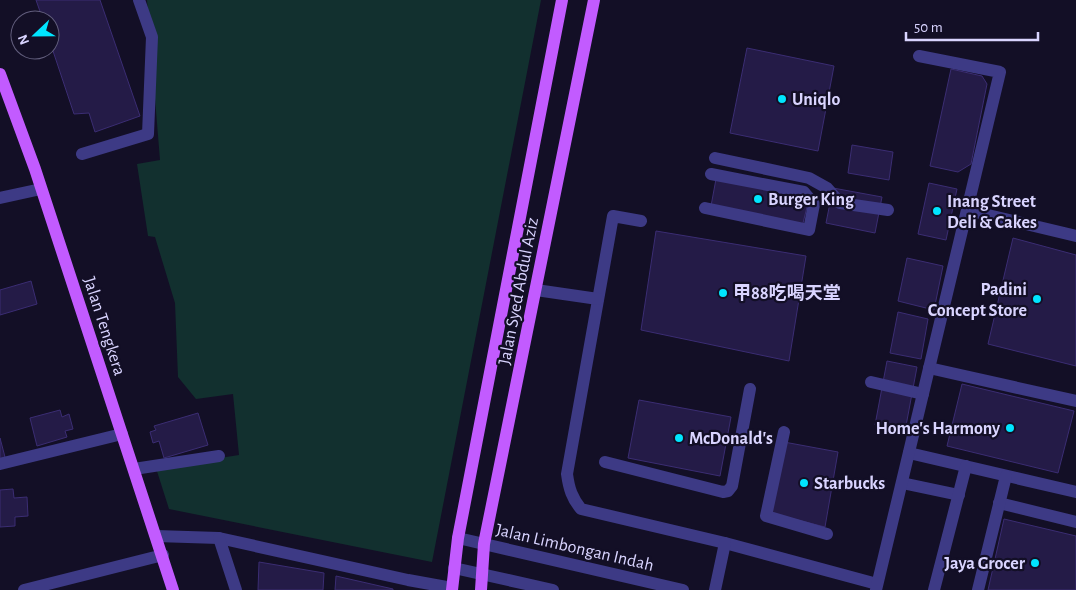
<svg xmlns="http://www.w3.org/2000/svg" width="1076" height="590" font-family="'Alegreya Sans','Noto Sans SC',sans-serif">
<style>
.green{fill:#12302f}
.building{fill:#241b47;stroke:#3b2d73}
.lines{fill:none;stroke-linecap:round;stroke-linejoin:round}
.minor{stroke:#3d3a85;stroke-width:12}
.major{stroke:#c25bff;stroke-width:12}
.poi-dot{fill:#00e5ff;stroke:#130f26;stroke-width:2}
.labels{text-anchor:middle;stroke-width:4.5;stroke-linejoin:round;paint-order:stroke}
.poi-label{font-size:18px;font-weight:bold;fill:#d9d4ff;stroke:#130f26;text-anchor:start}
.street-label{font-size:18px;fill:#d9d4ff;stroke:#130f26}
</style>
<rect width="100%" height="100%" fill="#130f26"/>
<!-- green -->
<polygon class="green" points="147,0 541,0 432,562 169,509 156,468 239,455 233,394 196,399 178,377 175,303 155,237 148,236 137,164 160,160"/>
<!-- building -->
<g class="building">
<polygon points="36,0 100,0 140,116 95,132 89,113 74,114 50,42 50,20 43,20"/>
<polygon points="747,48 834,66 818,151 730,133"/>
<polygon points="951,69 982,76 987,84 971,164 958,172 930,166"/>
<polygon points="852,145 893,152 889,180 848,173"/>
<polygon points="716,179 801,196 808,203 802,227 711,206"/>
<polygon points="929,183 957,189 946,240 918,234"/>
<polygon points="833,188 882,197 875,233 826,223"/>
<polygon points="656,231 806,256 789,361 641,330"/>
<polygon points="1013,238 1076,255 1076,366 988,344"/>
<polygon points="907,258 943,266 934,310 898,301"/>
<polygon points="31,281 37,304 0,315 0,290"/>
<polygon points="898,312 928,319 921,359 890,353"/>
<polygon points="887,361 917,367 905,431 875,425"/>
<polygon points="962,384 1074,411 1058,473 947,446"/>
<polygon points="639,400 731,417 720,476 628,458"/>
<polygon points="60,410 62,417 69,414 73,429 65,431 67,437 37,446 30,418"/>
<polygon points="198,413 208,445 164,458 159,441 153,443 150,432 156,430 154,426"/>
<polygon points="0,438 5,457 0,459"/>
<polygon points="784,442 838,452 825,527 770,513"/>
<polygon points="13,489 14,498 27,497 28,516 15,517 15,526 0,527 0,490"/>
<polygon points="1004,519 1076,536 1076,590 988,590"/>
<polygon points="259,562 324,573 323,590 258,590"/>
<polygon points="336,576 393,589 393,590 335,590"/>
</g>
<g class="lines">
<!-- minor -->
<g class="minor">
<polyline points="82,154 148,134 152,37 139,0"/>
<polyline points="715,158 809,178 827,188 840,203 888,210"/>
<polyline points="0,198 41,189"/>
<polyline points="705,208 809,230 814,204 804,192 711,174"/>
<polyline points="967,210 1076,236"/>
<path d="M641,221L613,216L567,474C569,489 572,498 581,509L725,543L877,584"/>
<polyline points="536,290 598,299"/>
<polyline points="929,368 1076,401"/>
<polyline points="871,382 923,394"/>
<polyline points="784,432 766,516 827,534"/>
<polyline points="909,453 1076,492"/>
<polyline points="605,462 723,492 728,491 732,486 750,389"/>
<polyline points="0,464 122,434"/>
<polyline points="134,469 219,456"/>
<polyline points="902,483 959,495"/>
<polyline points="999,503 1076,522"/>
<polyline points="156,536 219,538 408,580 452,588"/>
<polyline points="219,538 236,590"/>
<polyline points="458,538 683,590"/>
<polyline points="454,568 553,590"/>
<polyline points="24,590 163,555"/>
<polyline points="715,590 725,543"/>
<polyline points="876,590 1000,72 919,56"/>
<polyline points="934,590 966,466"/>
<polyline points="978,590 1006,476"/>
</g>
<!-- major -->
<g class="major">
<polyline points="0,74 35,169 173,590"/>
<polyline points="452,590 458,538 562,0"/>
<polyline points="481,590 484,544 594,0"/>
</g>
</g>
<!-- markers -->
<g class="poi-dot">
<circle cx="782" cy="99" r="5"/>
<circle cx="758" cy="199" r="5"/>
<circle cx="937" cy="211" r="5"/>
<circle cx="723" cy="293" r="5"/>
<circle cx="1037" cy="299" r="5"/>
<circle cx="1010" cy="428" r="5"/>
<circle cx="679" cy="438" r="5"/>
<circle cx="804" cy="483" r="5"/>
<circle cx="1035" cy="563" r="5"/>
</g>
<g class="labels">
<!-- poi labels -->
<g class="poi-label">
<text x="792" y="105">Uniqlo</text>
<text x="768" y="205">Burger King</text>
<text x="947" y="207">Inang Street<tspan x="947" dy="21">Deli &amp; Cakes</tspan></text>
<text x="1027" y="295" text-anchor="end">Padini<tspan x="1027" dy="21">Concept Store</tspan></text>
<text x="733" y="299">甲88吃喝天堂</text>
<text x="1000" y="434" text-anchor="end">Home's Harmony</text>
<text x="689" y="444">McDonald's</text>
<text x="814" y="489">Starbucks</text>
<text x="1025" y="569" text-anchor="end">Jaya Grocer</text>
</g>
<!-- street labels -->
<g class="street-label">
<text transform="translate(518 291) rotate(-79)" y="6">Jalan Syed Abdul Aziz</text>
<text transform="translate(105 326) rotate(72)" y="6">Jalan Tengkera</text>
<text transform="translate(575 547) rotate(13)" y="6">Jalan Limbongan Indah</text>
</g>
</g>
<!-- north arrow -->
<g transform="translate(35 35) rotate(248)"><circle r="24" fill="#130f26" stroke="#625e7d"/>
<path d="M0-4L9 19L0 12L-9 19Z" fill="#00e5ff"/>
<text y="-8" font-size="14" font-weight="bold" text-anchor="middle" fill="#d9d4ff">N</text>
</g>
<!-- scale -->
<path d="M906 32v8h132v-8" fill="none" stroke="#d9d4ff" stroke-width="2.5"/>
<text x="914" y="32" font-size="15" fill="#d9d4ff" stroke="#130f26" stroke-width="4" paint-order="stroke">50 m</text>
</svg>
